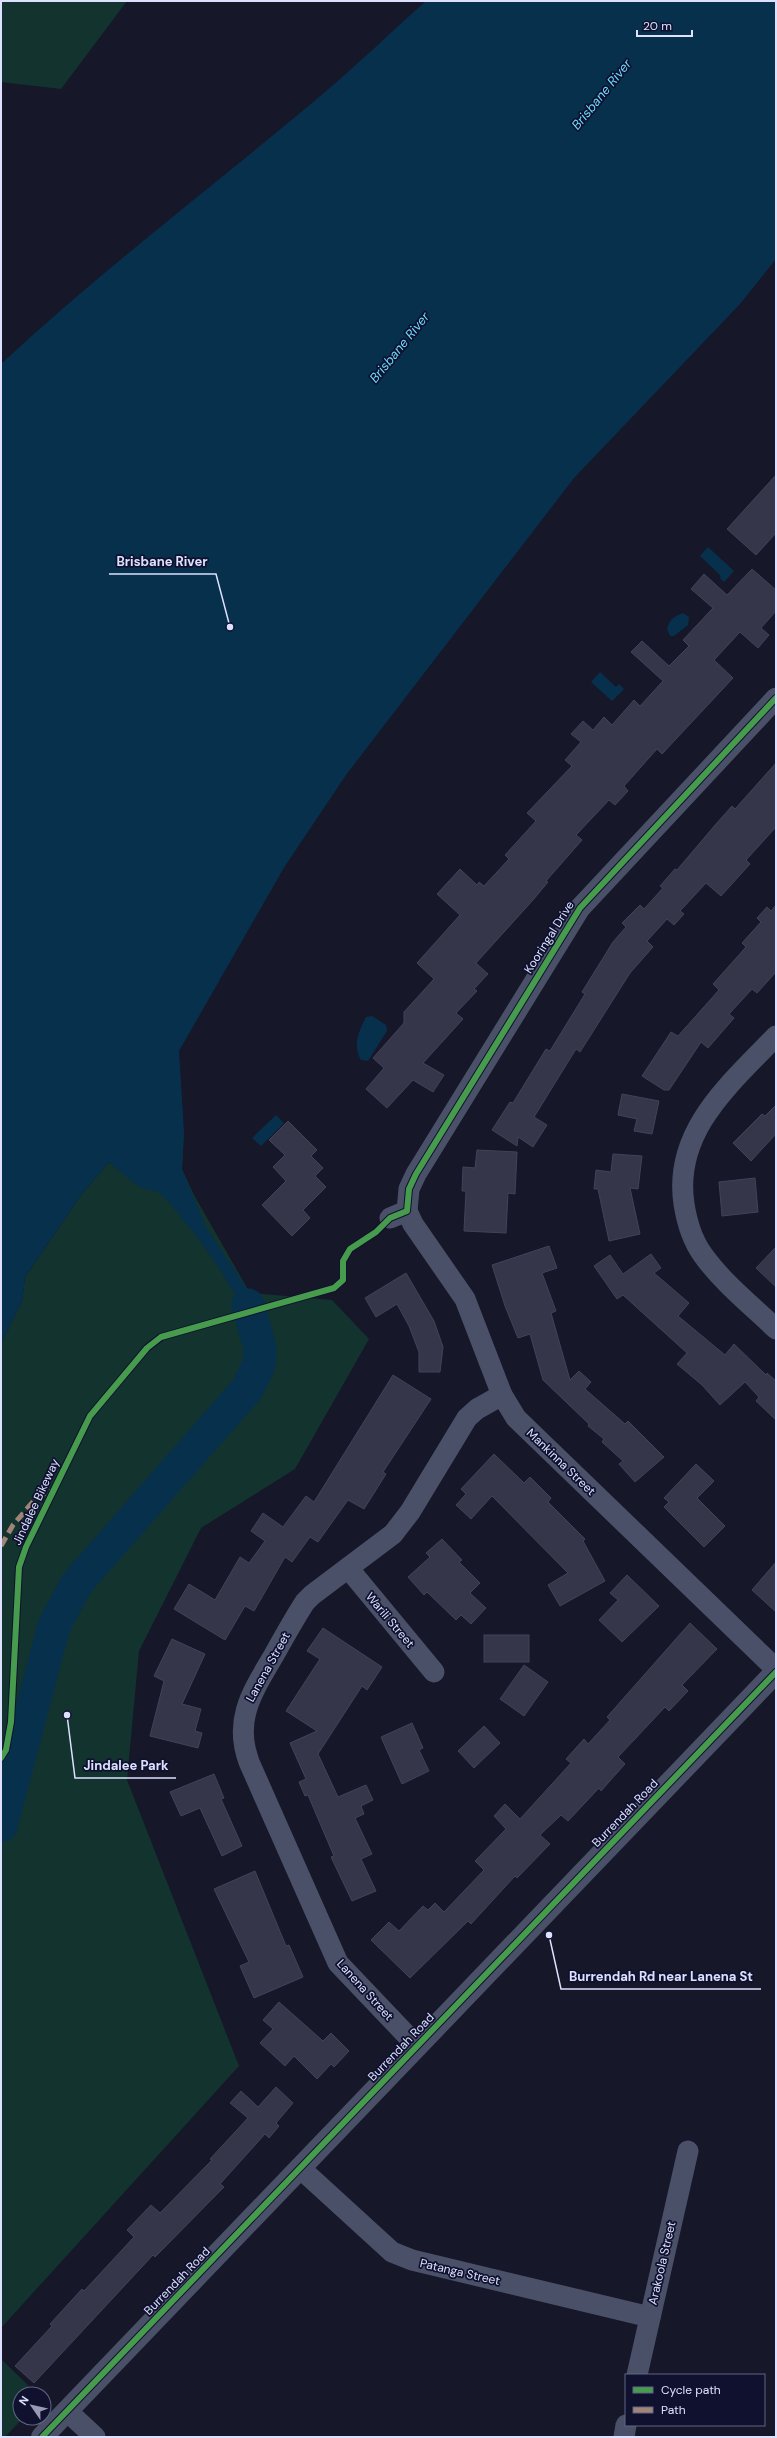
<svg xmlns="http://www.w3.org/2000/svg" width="777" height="2438" font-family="'DM Sans',sans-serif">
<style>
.green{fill:#13342e}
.water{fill:#07304d}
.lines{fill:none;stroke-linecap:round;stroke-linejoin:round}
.river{stroke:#07304d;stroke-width:33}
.building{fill:#353649;stroke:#41435a}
.minor{stroke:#4b5069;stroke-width:21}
.tertiary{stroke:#4b5069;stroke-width:22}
.quiet{stroke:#a18479;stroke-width:5;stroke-dasharray:10 5;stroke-linecap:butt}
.cycleway-casing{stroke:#0f112f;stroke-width:8}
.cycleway{stroke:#469c4c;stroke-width:6}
.labels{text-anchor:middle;stroke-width:3.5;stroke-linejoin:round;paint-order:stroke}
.street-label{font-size:12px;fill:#dde1ff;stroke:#0f112f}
.water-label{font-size:13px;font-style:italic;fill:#6bdcff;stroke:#0f112f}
.leader{fill:none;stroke:#dde1ff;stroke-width:1.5}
.callout-dot{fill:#dde1ff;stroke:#0f112f;stroke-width:1.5}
.callout-label{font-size:13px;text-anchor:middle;font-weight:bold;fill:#dde1ff;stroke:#0f112f;stroke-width:3.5;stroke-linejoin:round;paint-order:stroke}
</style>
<rect width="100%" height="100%" fill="#161728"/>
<!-- green -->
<g class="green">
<polygon points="1,1 127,1 61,89 1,82"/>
<polygon points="184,1132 182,1169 194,1195 250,1293 332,1300 369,1339 295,1469 201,1528 139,1651 127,1780 239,2066 1,2328 1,1344 22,1301 25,1277 81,1195 109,1162 143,1188"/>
<polygon points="1,2359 37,2394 20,2394 20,2418 23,2418 5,2437 1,2437"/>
</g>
<!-- water -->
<g class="water">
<path d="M426,1H776V259L740,304L574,478L346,775L285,866L179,1051L184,1132L182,1169L206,1227L250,1293L259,1318L260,1348C242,1301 216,1259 184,1221C177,1212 170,1203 162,1195C155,1189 151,1191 143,1188C133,1185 118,1169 109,1162L81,1195L25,1277L22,1301L1,1344V364C102,270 212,187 318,98C355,67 390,33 426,1Z"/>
<polygon points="708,547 734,571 724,582 720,578 721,576 700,556"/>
<path d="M683,613L689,617L688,625L674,636H670L667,629C670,619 673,617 683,613Z"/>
<polygon points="600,672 616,687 619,684 624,689 612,701 591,682"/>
<path d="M372,1016L386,1025L387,1031L368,1061L361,1060C352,1045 359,1031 366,1017Z"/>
<polygon points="276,1115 284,1123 261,1146 252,1138"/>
</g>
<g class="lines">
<!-- river -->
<polyline class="river" points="1,1826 54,1626 77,1583 247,1389 259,1365 260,1348 248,1305"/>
</g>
<!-- building -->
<g class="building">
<polygon points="776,475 776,533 756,555 727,529"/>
<polygon points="752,569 776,590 776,611 761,628 769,635 758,648 740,632 714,660 733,678 662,754 657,749 624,786 628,791 615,805 609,800 576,835 582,840 546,881 548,882 533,900 476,963 488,974 474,989 477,991 456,1013 463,1019 423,1063 444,1075 433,1092 413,1080 387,1108 366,1089 384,1068 373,1058 404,1023 404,1012 434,979 417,963 460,915 437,894 460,869 477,885 479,882 484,886 509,859 505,855 536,821 527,813 572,766 565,760 581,742 571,734 583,721 593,730 604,717 612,725 634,700 640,706 663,681 631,652 642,641 669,666 689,646 683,640 713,608 691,589 704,574 727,595"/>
<polygon points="776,763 776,827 746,860 750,864 721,896 706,883 680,911 684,914 674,925 667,919 647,941 653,947 630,973 580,1052 576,1049 534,1117 547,1125 533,1147 518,1137 517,1146 492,1130 510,1102 513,1103 546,1049 550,1051 585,994 582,992 613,942 626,927 622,923 640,905 644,909 663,888 660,886 675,869 677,870 716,824 732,806 735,809"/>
<polygon points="776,905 776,972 757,993 752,989 729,1014 734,1018 708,1048 701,1042 669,1090 664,1090 642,1076 671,1032 678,1036 719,990 713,984 746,947 742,943 761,922 757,918 767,907 771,911"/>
<polygon points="622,1094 659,1101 652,1134 634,1131 637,1119 618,1115"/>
<polygon points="776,1105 776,1134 751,1161 733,1143 762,1114 765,1116"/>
<polygon points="288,1121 317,1150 311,1156 323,1168 315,1176 326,1187 303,1210 310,1218 292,1236 262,1205 286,1181 273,1167 285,1155 269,1140"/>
<polygon points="477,1150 517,1152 515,1194 508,1193 506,1233 464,1231 466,1191 462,1191 463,1167 475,1168"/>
<polygon points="613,1154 642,1156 638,1189 630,1188 640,1234 609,1241 598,1189 594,1189 596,1170 611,1172"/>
<polygon points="755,1178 758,1212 722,1216 719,1182"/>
<polygon points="549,1246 557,1268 542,1273 556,1311 551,1313 570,1380 579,1371 591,1382 585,1389 625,1424 628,1421 664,1457 635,1482 619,1464 623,1461 602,1442 604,1439 588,1426 589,1424 543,1380 530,1334 518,1338 505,1306 492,1265"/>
<polygon points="776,1247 776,1287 756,1268"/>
<polygon points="651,1254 661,1268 654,1273 689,1303 678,1316 725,1355 734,1344 766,1375 767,1373 776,1381 776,1420 756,1401 759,1397 745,1382 720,1405 702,1385 677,1364 687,1353 623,1295 617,1299 594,1266 610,1255 623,1274"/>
<polygon points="406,1273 434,1321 443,1347 440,1372 419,1372 419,1352 409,1326 397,1304 376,1317 365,1298"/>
<polygon points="393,1375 431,1399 383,1472 386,1474 364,1509 348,1500 318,1542 310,1537 292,1562 285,1557 254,1611 245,1606 225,1640 174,1609 189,1584 215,1600 240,1557 249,1563 265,1541 251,1531 263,1513 283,1527 306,1496 314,1502"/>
<polygon points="494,1454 524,1483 530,1477 551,1498 548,1502 585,1539 583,1541 605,1581 560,1606 548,1585 568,1573 492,1496 471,1519 456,1505 466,1494 461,1489"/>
<polygon points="696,1464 714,1481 697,1498 725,1526 704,1547 664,1507 669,1502 664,1498"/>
<polygon points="442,1539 462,1560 459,1562 480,1583 470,1593 486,1608 471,1624 461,1615 456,1620 427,1592 424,1595 408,1577 430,1557 426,1553"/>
<polygon points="776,1562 776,1612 752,1590"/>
<polygon points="627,1575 659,1606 622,1642 599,1620 618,1600 610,1593"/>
<polygon points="690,1623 717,1649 682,1685 688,1691 669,1711 665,1707 618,1757 625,1764 601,1791 599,1788 568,1821 561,1815 540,1835 550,1844 517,1878 515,1876 471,1924 468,1921 410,1978 371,1940 389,1922 399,1931 423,1906 428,1910 435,1903 444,1912 484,1870 475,1861 506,1829 494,1816 505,1804 520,1819 571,1763 566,1759 584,1739 588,1744 610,1720 607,1717"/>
<polygon points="323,1628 382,1667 367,1690 362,1686 318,1754 338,1797 366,1785 373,1800 361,1806 364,1814 355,1818 372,1854 361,1859 376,1891 352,1901 331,1857 334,1856 308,1795 305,1796 299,1782 306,1779 290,1743 317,1731 286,1711 320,1659 307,1651"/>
<rect x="484" y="1635" width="45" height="27"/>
<polygon points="172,1639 205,1654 182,1704 201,1709 195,1731 202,1733 198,1748 150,1736 164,1681 154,1676"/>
<polygon points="524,1665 548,1682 524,1716 500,1699"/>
<polygon points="412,1723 423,1748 419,1750 429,1771 402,1784 381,1737"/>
<polygon points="484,1726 500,1743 474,1768 458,1751"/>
<polygon points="214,1774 224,1798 221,1799 242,1846 222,1856 200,1808 181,1816 170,1792"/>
<polygon points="255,1871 286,1946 289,1945 303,1977 254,1998 240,1966 249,1962 214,1889"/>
<polygon points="279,2002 323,2041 331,2033 349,2051 334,2067 331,2064 317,2079 294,2056 285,2066 260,2043 273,2029 263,2020"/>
<polygon points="276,2087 293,2103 276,2123 279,2126 269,2138 265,2134 220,2184 224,2187 155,2257 153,2255 34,2383 15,2366 52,2326 50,2324 82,2289 84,2291 134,2237 127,2230 151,2205 160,2213 212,2160 210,2159 248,2118 230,2103 241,2091 258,2107"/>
</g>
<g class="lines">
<!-- minor -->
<g class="minor">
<path d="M776,1036C730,1084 673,1131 684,1204C687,1223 692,1240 703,1255C723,1283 751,1305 776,1329"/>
<polyline points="407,1211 413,1224 465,1299 502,1395 516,1418 776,1669"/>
<polyline points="390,1218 407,1211 409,1189 416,1174 580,908 776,698"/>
<polyline points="348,1568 434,1672"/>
<path d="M417,2046L338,1963L249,1762C233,1719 253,1691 274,1655C284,1637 294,1619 305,1602L312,1595L393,1534L410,1512L467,1418L477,1409L502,1395"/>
<polyline points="300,2168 392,2252 412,2260 650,2317"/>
<polyline points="637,2375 688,2151"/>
<polyline points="67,2411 95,2437"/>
<polyline points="624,2437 626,2425"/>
</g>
<!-- tertiary -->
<polyline class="tertiary" points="42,2437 776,1672"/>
<!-- quiet -->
<polyline class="quiet" points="1,1546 13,1525 38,1496 55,1490"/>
<defs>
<g id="cycleway">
<polyline points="1,1758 6,1750 11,1722 19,1567 26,1547 90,1416 147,1348 161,1337 334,1288 343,1280 343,1261 350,1249 376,1232 390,1218 407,1211 409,1189 416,1174 580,908 776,698"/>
<polyline points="42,2437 776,1672"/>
</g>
</defs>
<!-- cycleway casing -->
<use href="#cycleway" class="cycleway-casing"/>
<!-- cycleway -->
<use href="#cycleway" class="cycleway"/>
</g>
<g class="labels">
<!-- street labels -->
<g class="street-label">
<text transform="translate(549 937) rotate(-58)" y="4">Kooringal Drive</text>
<text transform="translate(561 1462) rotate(44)" y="4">Mankinna Street</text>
<text transform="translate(36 1502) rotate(-65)" y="4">Jindalee Bikeway</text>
<text transform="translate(390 1620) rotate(50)" y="4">Warili Street</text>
<text transform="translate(268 1667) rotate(-61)" y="4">Lanena Street</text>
<text transform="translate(625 1813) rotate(-46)" y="4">Burrendah Road</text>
<text transform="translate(365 1990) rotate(48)" y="4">Lanena Street</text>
<text transform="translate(401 2047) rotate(-46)" y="4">Burrendah Road</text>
<text transform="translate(662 2263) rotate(-77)" y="4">Arakoola Street</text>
<text transform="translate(460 2272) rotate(13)" y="4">Patanga Street</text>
<text transform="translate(177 2281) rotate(-46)" y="4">Burrendah Road</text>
</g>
<!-- water labels -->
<g class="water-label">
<text transform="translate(601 94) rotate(-51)" y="5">Brisbane River</text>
<text transform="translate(399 347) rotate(-51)" y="5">Brisbane River</text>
</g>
</g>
<!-- callouts -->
<path class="leader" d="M230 627L216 574H109M67 1715L75 1778H176M549 1935L561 1989H761"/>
<g class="callout-dot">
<circle cx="230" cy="627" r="4"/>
<circle cx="67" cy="1715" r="4"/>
<circle cx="549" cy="1935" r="4"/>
</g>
<g class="callout-label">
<text x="162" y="566">Brisbane River</text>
<text x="126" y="1770">Jindalee Park</text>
<text x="661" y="1981">Burrendah Rd near Lanena St</text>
</g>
<!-- border -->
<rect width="777" height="2438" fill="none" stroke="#dde1ff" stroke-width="4"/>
<!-- legend -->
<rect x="625" y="2374" width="140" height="52" fill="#0f112f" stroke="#616482"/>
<rect x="633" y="2387" width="20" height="6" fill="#469c4c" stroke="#616482"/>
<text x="661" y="2394" font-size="12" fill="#dde1ff">Cycle path</text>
<rect x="633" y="2407" width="20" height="6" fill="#a18479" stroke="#616482"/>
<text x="661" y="2414" font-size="12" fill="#dde1ff">Path</text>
<!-- north arrow -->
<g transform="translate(32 2406) rotate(304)"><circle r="19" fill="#0f112f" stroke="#616482"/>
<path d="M0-3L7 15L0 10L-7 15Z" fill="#979ab4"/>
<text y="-6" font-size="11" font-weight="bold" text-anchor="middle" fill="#dde1ff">N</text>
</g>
<!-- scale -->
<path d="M637 30v6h55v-6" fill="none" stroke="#dde1ff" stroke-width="2"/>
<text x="643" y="30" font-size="12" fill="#dde1ff" stroke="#0f112f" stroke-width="3" paint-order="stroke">20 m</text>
</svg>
